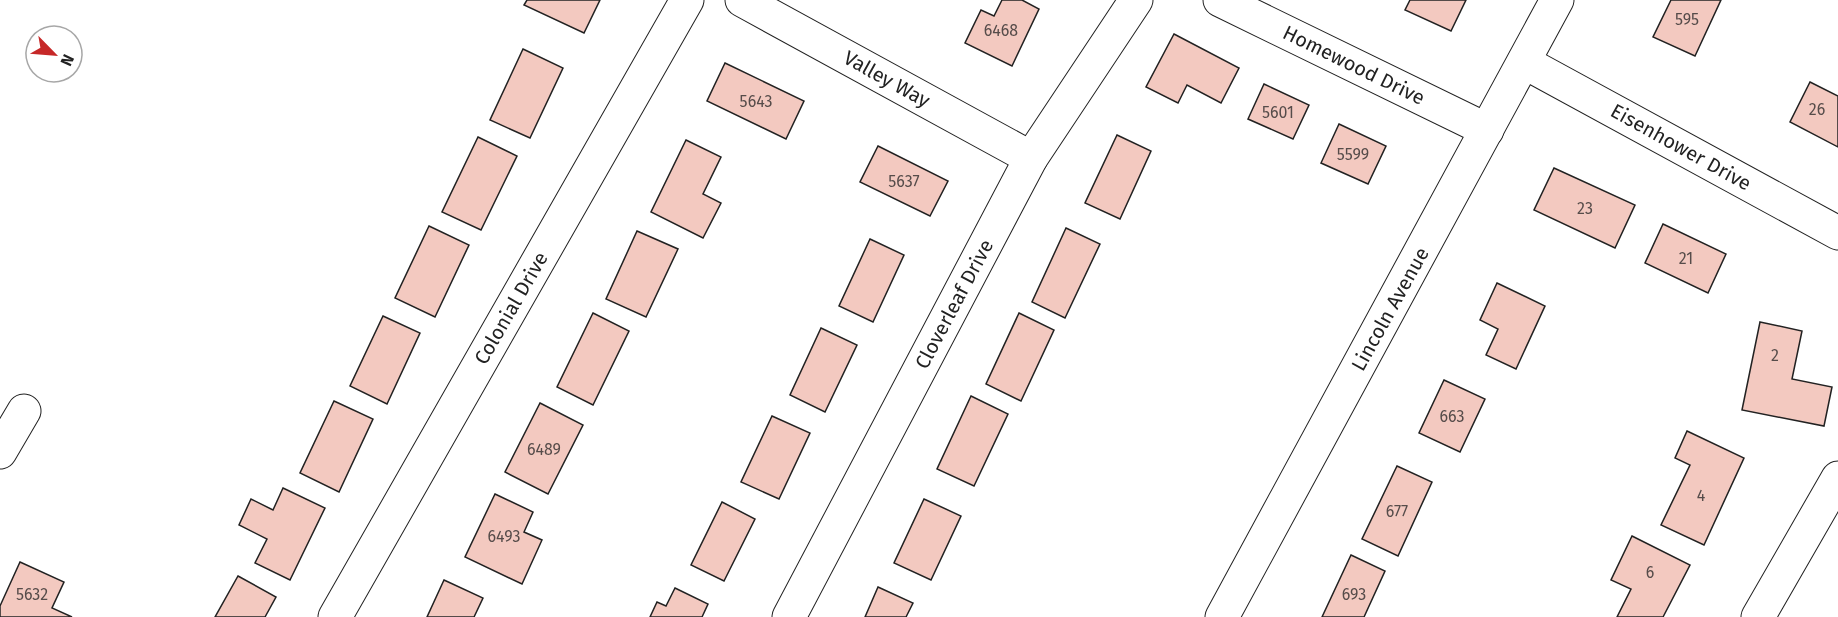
<svg xmlns="http://www.w3.org/2000/svg" width="1838" height="617" font-family="'Fira Sans',sans-serif">
<style>
.building{fill:#f3c9c0;stroke:#222;stroke-width:1.5}
.lines{fill:none;stroke-linecap:round;stroke-linejoin:round}
.minor-casing{stroke:#222;stroke-width:35}
.minor{stroke:#fff;stroke-width:33}
.labels{text-anchor:middle;stroke-width:4.5;stroke-linejoin:round;paint-order:stroke}
.number-label{font-size:16px;fill:#564c4a}
.street-label{font-size:20px;fill:#222;stroke:#fff}
</style>
<rect width="100%" height="100%" fill="#fff"/>
<!-- building -->
<g class="building">
<polygon points="527,0 600,0 584,33 524,5"/>
<polygon points="1002,0 1022,0 1039,9 1012,66 965,43 981,10 994,16"/>
<polygon points="1410,0 1466,0 1451,31 1405,10"/>
<polygon points="1671,0 1721,0 1695,56 1653,37"/>
<polygon points="1174,34 1239,68 1221,103 1187,85 1178,103 1146,87"/>
<polygon points="523,49 563,68 530,138 490,120"/>
<polygon points="725,63 804,101 786,139 707,101"/>
<polygon points="1810,82 1838,96 1838,147 1790,122"/>
<polygon points="1264,84 1309,105 1293,139 1248,119"/>
<polygon points="1339,124 1386,146 1368,184 1321,163"/>
<polygon points="1117,135 1151,151 1120,219 1085,203"/>
<polygon points="478,137 517,156 481,230 442,212"/>
<polygon points="686,140 721,157 703,194 721,203 703,238 651,212"/>
<polygon points="878,146 948,181 930,216 860,182"/>
<polygon points="1554,168 1635,205 1615,248 1534,210"/>
<polygon points="1663,224 1726,254 1708,293 1645,263"/>
<polygon points="429,226 469,245 435,317 395,298"/>
<polygon points="1066,228 1100,244 1065,318 1032,302"/>
<polygon points="637,231 678,249 646,317 606,299"/>
<polygon points="870,239 904,255 873,322 839,306"/>
<polygon points="1497,283 1545,306 1516,369 1486,355 1498,329 1480,320"/>
<polygon points="593,313 629,331 593,405 557,387"/>
<polygon points="1019,313 1054,330 1021,401 986,384"/>
<polygon points="383,316 420,333 387,404 350,386"/>
<polygon points="1760,322 1802,331 1792,379 1832,387 1824,426 1742,410"/>
<polygon points="821,328 857,345 825,412 790,395"/>
<polygon points="1444,380 1485,399 1460,452 1419,433"/>
<polygon points="971,396 1008,414 974,486 937,469"/>
<polygon points="334,401 373,419 339,492 300,473"/>
<polygon points="540,403 583,425 548,494 505,472"/>
<polygon points="772,416 810,433 779,499 741,482"/>
<polygon points="1687,431 1744,458 1704,545 1661,525 1690,465 1675,458"/>
<polygon points="1397,466 1432,482 1398,556 1362,539"/>
<polygon points="283,488 325,508 290,580 255,563 267,539 239,525 251,499 273,510"/>
<polygon points="495,494 533,512 524,532 542,540 522,584 465,557"/>
<polygon points="924,499 961,516 931,580 894,563"/>
<polygon points="722,502 755,519 724,581 691,565"/>
<polygon points="1632,536 1690,565 1663,617 1617,617 1631,589 1611,580"/>
<polygon points="1351,555 1385,571 1364,617 1322,617"/>
<polygon points="20,562 64,582 52,608 72,617 0,617 0,606"/>
<polygon points="238,576 276,597 265,617 215,617"/>
<polygon points="444,580 483,598 474,617 427,617"/>
<polygon points="878,587 913,603 906,617 865,617"/>
<polygon points="675,588 708,604 702,617 650,617 657,602 666,606"/>
</g>
<g class="lines">
<defs>
<g id="minor">
<polyline points="742,0 1031,158"/>
<polyline points="1220,0 1487,130"/>
<polyline points="1524,62 1838,233"/>
<polyline points="0,452 24,411"/>
<polyline points="335,617 687,0"/>
<polyline points="789,617 1031,158 1136,0"/>
<polyline points="1222,617 1557,0"/>
<polyline points="1758,617 1838,478"/>
</g>
</defs>
<!-- minor casing -->
<use href="#minor" class="minor-casing"/>
<!-- minor -->
<use href="#minor" class="minor"/>
</g>
<g class="labels">
<!-- number labels -->
<g class="number-label">
<text x="1687" y="25">595</text>
<text x="1001" y="36">6468</text>
<text x="756" y="107">5643</text>
<text x="1817" y="115">26</text>
<text x="1278" y="118">5601</text>
<text x="1353" y="160">5599</text>
<text x="904" y="187">5637</text>
<text x="1585" y="214">23</text>
<text x="1686" y="264">21</text>
<text x="1775" y="361">2</text>
<text x="1452" y="422">663</text>
<text x="544" y="455">6489</text>
<text x="1701" y="501">4</text>
<text x="1397" y="517">677</text>
<text x="504" y="542">6493</text>
<text x="1650" y="578">6</text>
<text x="32" y="600">5632</text>
<text x="1354" y="600">693</text>
</g>
<!-- street labels -->
<g class="street-label">
<text transform="translate(1354 65) rotate(26)" y="7">Homewood Drive</text>
<text transform="translate(887 79) rotate(29)" y="7">Valley Way</text>
<text transform="translate(1681 147) rotate(29)" y="7">Eisenhower Drive</text>
<text transform="translate(954 304) rotate(-62)" y="7">Cloverleaf Drive</text>
<text transform="translate(511 308) rotate(-60)" y="7">Colonial Drive</text>
<text transform="translate(1390 309) rotate(-61)" y="7">Lincoln Avenue</text>
</g>
</g>
<!-- north arrow -->
<g transform="translate(54 54) rotate(115)"><circle r="28" fill="#ffffff" stroke="#a7a7a7" stroke-width="1.5"/>
<path d="M0-4.5L10 22L0 15L-10 22Z" fill="#c62828"/>
<text y="-9" font-size="16" font-weight="bold" text-anchor="middle" fill="#222222">N</text>
</g>
</svg>
